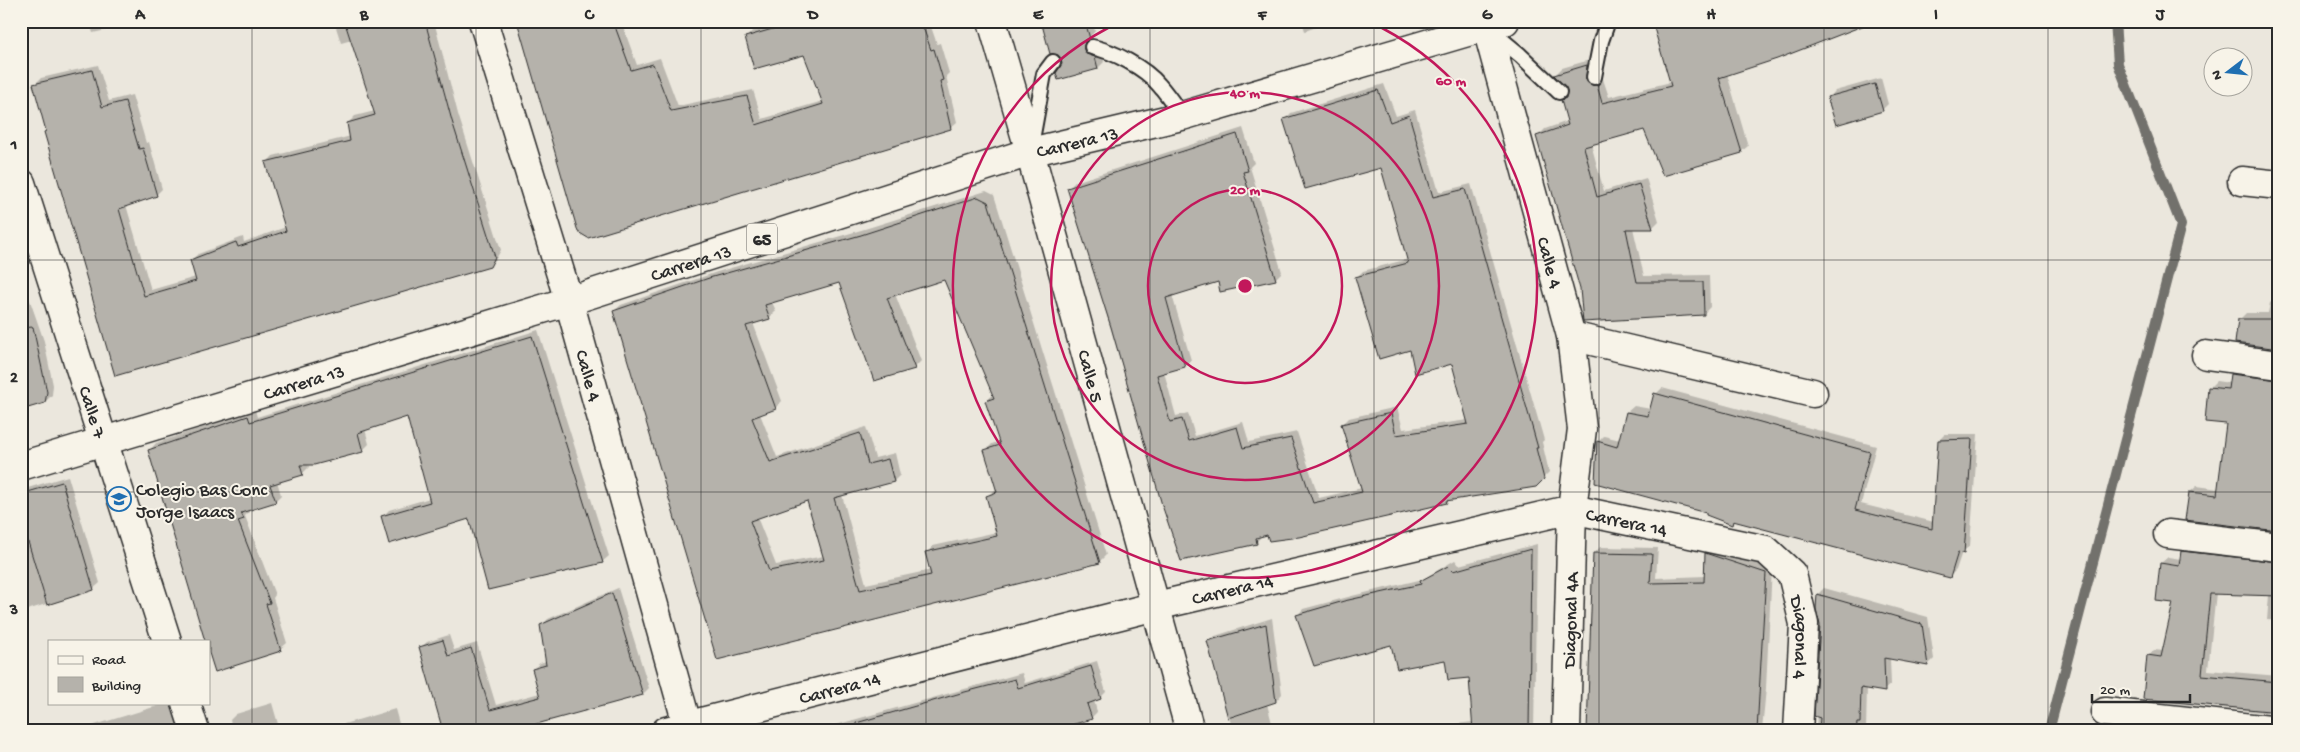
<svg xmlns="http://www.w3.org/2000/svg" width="2300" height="752" font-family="'Gochi Hand',sans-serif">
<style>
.shadow{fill:#0003;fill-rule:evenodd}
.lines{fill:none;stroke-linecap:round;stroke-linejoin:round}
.stream{stroke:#72716c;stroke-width:10}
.building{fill:#b5b2ab;stroke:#2b2b2b;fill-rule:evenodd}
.lane-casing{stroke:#2b2b2b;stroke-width:18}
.street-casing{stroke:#2b2b2b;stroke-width:31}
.secondary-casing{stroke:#2b2b2b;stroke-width:31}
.primary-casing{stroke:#2b2b2b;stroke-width:31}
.lane{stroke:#f7f3e8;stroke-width:14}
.street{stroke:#f7f3e8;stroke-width:28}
.secondary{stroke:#f7f3e8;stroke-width:28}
.primary{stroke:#f7f3e8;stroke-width:28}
.grid{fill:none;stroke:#2b2b2b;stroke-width:1;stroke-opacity:0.55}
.ring{fill:none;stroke:#c2185b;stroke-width:2.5}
.labels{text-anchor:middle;stroke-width:4;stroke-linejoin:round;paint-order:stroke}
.shield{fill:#f7f3e8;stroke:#686764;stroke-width:1}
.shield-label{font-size:18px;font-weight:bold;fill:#2b2b2b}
.street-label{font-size:19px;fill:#2b2b2b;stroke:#f7f3e8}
.poi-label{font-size:19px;fill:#2b2b2b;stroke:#f7f3e8;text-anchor:start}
.centre{fill:#c2185b;stroke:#f7f3e8;stroke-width:2.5}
.ring-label{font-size:15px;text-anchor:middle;font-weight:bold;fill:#c2185b;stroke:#f7f3e8;stroke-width:4;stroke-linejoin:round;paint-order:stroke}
.neatline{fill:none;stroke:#2b2b2b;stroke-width:2}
.grid-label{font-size:16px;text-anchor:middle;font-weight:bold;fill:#2b2b2b}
</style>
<rect width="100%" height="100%" fill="#ebe7dd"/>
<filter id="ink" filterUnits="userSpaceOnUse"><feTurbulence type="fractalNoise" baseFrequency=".02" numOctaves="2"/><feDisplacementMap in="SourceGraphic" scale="10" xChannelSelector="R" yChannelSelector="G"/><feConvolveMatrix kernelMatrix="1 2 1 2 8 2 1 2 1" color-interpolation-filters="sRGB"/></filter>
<g filter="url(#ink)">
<!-- shadow -->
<g class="shadow">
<polygon points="89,21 146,21 93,33"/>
<polygon points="334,21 434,21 458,114 501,250 496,259 489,266 116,374 34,85 41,78 98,65 109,101 132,95 146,143 149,142 162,189 156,195 126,205 151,290 196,277 191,260 198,254 243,237 244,242 286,227 267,162 273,156 351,136 348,123 355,116 375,111 352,40 341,43"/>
<polygon points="518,21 621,21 637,65 660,58 678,106 753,90 762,119 823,101 805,53 746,38 752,31 788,21 929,21 937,44 940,43 949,73 946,76 957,122 950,128 588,236"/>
<polygon points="1043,21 1092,21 1095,31 1091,36 1089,42 1101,51 1104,62 1098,68 1063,64 1062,59"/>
<polygon points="1302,21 1333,21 1305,31"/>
<polygon points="1593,59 1599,79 1603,79 1609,97 1671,82 1727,74 1748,146 1741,152 1644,128 1591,144 1604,191 1646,178 1659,221 1652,228 1633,228 1644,276 1709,275 1710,307 1703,314 1581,289 1538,136 1545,129 1568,121 1562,101 1567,96 1569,90 1555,75 1562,68"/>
<polygon points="1881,78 1888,104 1882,110 1829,98 1835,91"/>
<polygon points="1384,84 1396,116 1415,110 1439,192 1471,184 1544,440 1542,442 1549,472 1535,486 1449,499 1447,502 1417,509 1262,535 1256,543 1163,504 1069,188 1075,182 1243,128 1254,163 1250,167 1282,272 1276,278 1221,290 1219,280 1172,295 1191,360 1185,366 1164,372 1176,416 1188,413 1195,436 1243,422 1249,442 1297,432 1319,498 1362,488 1343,424 1349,418 1397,407 1403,429 1468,420 1453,363 1411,349 1357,277 1363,271 1408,259 1382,166 1285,119 1291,113"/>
<polygon points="2279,142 2279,168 2277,145"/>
<path d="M986,191L994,195L1106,555L1100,561L718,659L614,311L621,305L717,272L868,228ZM945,278L994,394L986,401L1000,441L992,444L986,450L998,488L987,496L997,532L933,546L927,553L931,570L866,584L842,495L894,481L900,475L895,453L875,458L866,427L777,457L760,414L775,408L782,401L753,323L769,318L776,311L772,302L839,281L914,368L921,361L895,294ZM808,500L824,556L776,565L757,517Z"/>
<polygon points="21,266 26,289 44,341 53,385 52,395 45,402 21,409"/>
<polygon points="2276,297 2279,297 2279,348 2240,319 2246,313 2268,313 2270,303"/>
<polygon points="538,330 609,556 602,562 470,518 383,516 389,510 430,498 408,415 365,429 369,444 362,451 308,464 309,467 302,474 277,481 281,495 275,501 249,510 249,512 245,516 275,595 273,598 287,643 280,649 216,670 209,641 150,450 156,443 255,410 257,417"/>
<polygon points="2238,368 2279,374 2279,530 2190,492 2197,486 2219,489 2228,423 2209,388 2216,381 2230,383 2232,375"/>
<polygon points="1662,388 1876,446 1861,504 1934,522 1939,440 1945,434 1978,434 1970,546 1962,552 1956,570 1950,576 1735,520 1732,524 1707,512 1598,442 1604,436 1620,440 1627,412 1634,406 1651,409 1656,394"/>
<polygon points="68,476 100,583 93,589 21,612 21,490"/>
<polygon points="1537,544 1534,731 1450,731 1456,724 1473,722 1470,677 1446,658 1297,616 1303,609 1352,596 1423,579 1455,560 1459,565"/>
<polygon points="2189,546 2279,556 2279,621 2267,620 2269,595 2216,593 2208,670 2279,676 2279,714 2144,699 2148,656 2154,650 2164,651 2175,602 2157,600 2161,563 2168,557 2181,559 2182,552"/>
<polygon points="1600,547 1658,548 1656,578 1705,576 1706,554 1712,547 1772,567 1766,688 1762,731 1589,731 1594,554"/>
<polygon points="618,588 649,688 643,694 504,731 420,648 427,642 449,635 454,650 477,643 496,705 540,693 533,669 540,663 546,661 542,625 548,619"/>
<polygon points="1824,588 1928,617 1934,659 1928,665 1890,658 1891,684 1884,690 1867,687 1866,731 1816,731 1821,625 1818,609 1818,594"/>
<polygon points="1272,618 1282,694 1276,701 1267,704 1274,731 1233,731 1208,642 1215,636"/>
<polygon points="1097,661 1106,692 1100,698 1094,700 1097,712 1091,718 1046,731 805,731 839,724 1022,673 1025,683"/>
<polygon points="167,703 172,703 180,731 75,731"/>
<polygon points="272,703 280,731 233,731 230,720 236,714"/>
<polygon points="395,709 401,731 338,731 344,724"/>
</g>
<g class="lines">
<!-- stream -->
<polyline class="stream" points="2049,731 2181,225 2118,64 2115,21"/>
</g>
<!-- building -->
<g class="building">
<polygon points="359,21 425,21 452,121 495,257 490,267 115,376 44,132 46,131 33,84 92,70 102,107 125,101 139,149 143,148 157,196 119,209 144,296 196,281 190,260 236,242 238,247 286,231 265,162 350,141 347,123 375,115 346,26"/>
<polygon points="517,21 613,21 631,70 653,64 671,111 747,96 756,125 823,104 804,55 754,69 745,37 800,21 921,21 931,50 934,49 943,80 940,81 951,129 588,238 578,232"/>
<polygon points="1041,21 1085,21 1090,39 1085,41 1084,49 1086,54 1095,57 1098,69 1058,80 1056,73 1062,64 1061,59 1058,55 1050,54"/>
<polygon points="1652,21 1869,21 1870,23 1777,59 1719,78 1742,153 1663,176 1644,130 1584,147 1597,197 1639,184 1653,229 1626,229 1637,282 1703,282 1704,315 1583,322 1580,289 1536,136 1568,125 1561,100 1566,98 1567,90 1554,75 1587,65 1586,80 1592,85 1597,85 1602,103 1671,86"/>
<polygon points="1875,84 1883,111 1836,125 1827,97"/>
<polygon points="1378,90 1390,122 1409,115 1433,197 1465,189 1538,448 1536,448 1544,479 1536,487 1446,501 1447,503 1417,510 1299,537 1269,541 1267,535 1256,538 1257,544 1181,561 1162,505 1111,327 1067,188 1237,134 1248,171 1243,172 1276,280 1220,292 1218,282 1166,298 1185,367 1157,375 1170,422 1182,419 1189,441 1237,427 1243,448 1291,438 1313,503 1362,492 1341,424 1391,413 1396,435 1468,424 1452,364 1415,374 1410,350 1379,359 1355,277 1408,263 1381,168 1305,189 1283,119"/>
<path d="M978,197L988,202L1100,563L717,660L613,311L709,278L861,235ZM944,280L994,398L985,401L1000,445L984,450L997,492L986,496L997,536L925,552L931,575L860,590L834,498L894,482L888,459L868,464L860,433L770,462L752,418L776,409L746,326L770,319L765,305L839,283L874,381L915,369L887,298ZM807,501L824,560L769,571L750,521Z"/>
<polygon points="2238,319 2279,319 2279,349 2235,343"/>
<polygon points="33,327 47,392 45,403 21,410 21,328"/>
<polygon points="532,336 603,563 488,590 469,519 389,544 381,516 430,502 407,417 358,433 363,452 314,465 300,465 303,475 270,485 276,502 241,513 244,519 238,521 270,603 266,604 281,651 215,672 209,653 209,641 205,641 148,450 248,416 250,422"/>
<polygon points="2230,374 2279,380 2279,531 2185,520 2189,492 2217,495 2226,424 2205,422 2208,387 2228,389"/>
<polygon points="1654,393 1870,452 1855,510 1932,529 1938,440 1972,439 1964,554 1958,552 1950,578 1733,521 1732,525 1706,515 1706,513 1595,483 1597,441 1617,447 1626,412 1648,416"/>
<polygon points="62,482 94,590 47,605 26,535 21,536 21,494"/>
<polygon points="1531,549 1529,731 1473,731 1469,678 1448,680 1445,660 1397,669 1391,645 1314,666 1296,615 1344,601 1421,584 1420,581 1448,566 1453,571"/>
<polygon points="2181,551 2279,562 2279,596 2210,594 2202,675 2279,682 2279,712 2143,699 2147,655 2161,657 2173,603 2156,601 2160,563 2179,566"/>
<polygon points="1593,553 1652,554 1650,583 1704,582 1705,553 1766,573 1757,731 1719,731 1675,727 1675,730 1655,728 1654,731 1587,731"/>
<polygon points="612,593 643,695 511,731 443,731 419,647 443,640 448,656 471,648 490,710 540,697 532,669 546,665 540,625"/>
<polygon points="1817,594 1922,624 1928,666 1884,658 1885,692 1861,688 1860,723 1857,723 1856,731 1819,731 1820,718 1814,716 1820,625 1816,609"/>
<polygon points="1266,624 1276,702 1228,718 1207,641"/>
<polygon points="1091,666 1101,699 1087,704 1092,719 1050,731 857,731 856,723 961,693 1015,679 1018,688"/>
</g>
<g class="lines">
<defs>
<g id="lane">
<polyline points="1491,31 1520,55 1559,92"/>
<path d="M1092,47C1113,51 1145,68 1159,85C1168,95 1175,106 1182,116"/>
<polyline points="1594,77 1601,41 1608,21"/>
<polyline points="1032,140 1044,74 1053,62"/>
</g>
<g id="street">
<path id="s1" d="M483,21L569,301L689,731"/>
<path id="s2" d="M1485,21L1571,336L1582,429L1572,509L1566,731"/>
<path id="s3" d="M1030,152L1190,731"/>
<polyline points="2242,181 2279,185"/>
<path id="s4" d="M21,183L167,641"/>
<polyline points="1571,336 1813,393"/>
<polyline points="2206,355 2279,365"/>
<polyline points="2168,534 2279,547"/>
<polyline points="186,703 195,731"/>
<polyline points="2105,712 2279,731"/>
<path id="s5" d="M666,731L1156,606L1572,509L1766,550L1792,574L1804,624L1798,731"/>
</g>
<polyline id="secondary" points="992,21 1030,152"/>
<g id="primary">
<path id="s6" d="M21,466L569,301L1030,152L1182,116L1505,21"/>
</g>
</defs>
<!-- lane casing -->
<use href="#lane" class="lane-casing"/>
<!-- street casing -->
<use href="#street" class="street-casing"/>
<!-- secondary casing -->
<use href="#secondary" class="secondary-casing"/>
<!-- primary casing -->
<use href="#primary" class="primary-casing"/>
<!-- lane -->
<use href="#lane" class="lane"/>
<!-- street -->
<use href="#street" class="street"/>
<!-- secondary -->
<use href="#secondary" class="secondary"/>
<!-- primary -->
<use href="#primary" class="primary"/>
</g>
</g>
<!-- grid -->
<path class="grid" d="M252,21V731M476,21V731M701,21V731M926,21V731M1150,21V731M1374,21V731M1599,21V731M1824,21V731M2048,21V731M21,260H2279M21,492H2279"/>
<!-- distance rings -->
<g class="ring">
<circle cx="1245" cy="286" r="97"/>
<circle cx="1245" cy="286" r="194"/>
<path d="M1368 21A292 292 0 1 1 1122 21"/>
</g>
<!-- icons -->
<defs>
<symbol id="school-ring" viewBox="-11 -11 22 22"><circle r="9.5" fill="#f7f3e8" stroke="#1f6fb2" stroke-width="1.5"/><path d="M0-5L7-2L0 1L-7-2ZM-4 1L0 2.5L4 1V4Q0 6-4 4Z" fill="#1f6fb2"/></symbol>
</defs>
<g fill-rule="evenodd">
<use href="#school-ring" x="105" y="485" width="28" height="28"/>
</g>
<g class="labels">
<!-- shield labels -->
<rect class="shield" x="747" y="223.5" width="30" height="31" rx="4"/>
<g class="shield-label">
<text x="762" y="245">65</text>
</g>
<!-- street labels -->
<g class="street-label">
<text dy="7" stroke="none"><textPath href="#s6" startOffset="1105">Carrera 13</textPath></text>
<text dy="7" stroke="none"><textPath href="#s6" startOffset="700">Carrera 13</textPath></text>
<text dy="7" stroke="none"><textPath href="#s2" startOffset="250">Calle 4</textPath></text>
<text dy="7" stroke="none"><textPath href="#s1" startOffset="370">Calle 4</textPath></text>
<text dy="7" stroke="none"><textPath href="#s3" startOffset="232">Calle 5</textPath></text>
<text dy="7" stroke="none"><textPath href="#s6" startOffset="295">Carrera 13</textPath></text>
<text dy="7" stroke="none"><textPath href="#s4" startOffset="240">Calle 7</textPath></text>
<text dy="7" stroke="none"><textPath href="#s5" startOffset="989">Carrera 14</textPath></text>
<text dy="7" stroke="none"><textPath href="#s5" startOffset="584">Carrera 14</textPath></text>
<text transform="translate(1569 620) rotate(-88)" y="7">Diagonal 4A</text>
<text dy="7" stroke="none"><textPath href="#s5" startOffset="1231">Diagonal 4</textPath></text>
<text dy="7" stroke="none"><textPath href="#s5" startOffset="179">Carrera 14</textPath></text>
</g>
<!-- poi labels -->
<g class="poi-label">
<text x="136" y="495">Colegio Bas Conc<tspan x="136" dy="22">Jorge Isaacs</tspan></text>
</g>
</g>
<circle cx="1245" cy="286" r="8" class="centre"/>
<g class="ring-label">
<text x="1451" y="85">60 m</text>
<text x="1245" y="97">40 m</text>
<text x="1245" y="194">20 m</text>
</g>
<!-- margin -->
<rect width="2300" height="752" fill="none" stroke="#f7f3e8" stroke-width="55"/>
<!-- legend -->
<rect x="48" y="640" width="162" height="65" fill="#f7f3e8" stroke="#a5a39c"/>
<rect x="58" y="656" width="25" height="8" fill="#f7f3e8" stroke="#a5a39c"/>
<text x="92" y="664" font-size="15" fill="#2b2b2b">Road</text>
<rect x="58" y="677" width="25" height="15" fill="#b5b2ab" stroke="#a5a39c"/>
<text x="92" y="690" font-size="15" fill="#2b2b2b">Building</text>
<!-- north arrow -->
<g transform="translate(2228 72) rotate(254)"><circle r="24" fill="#f7f3e8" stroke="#a5a39c"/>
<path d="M0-4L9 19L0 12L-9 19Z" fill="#1f6fb2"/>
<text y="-8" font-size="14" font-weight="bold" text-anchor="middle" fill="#2b2b2b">N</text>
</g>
<!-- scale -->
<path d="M2092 694v8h98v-8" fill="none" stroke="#2b2b2b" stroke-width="2.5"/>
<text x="2100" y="694" font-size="15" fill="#2b2b2b" stroke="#f7f3e8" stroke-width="4" paint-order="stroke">20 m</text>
<rect x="28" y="28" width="2244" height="696" class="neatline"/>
<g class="grid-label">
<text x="140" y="19">A</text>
<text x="364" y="19">B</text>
<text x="589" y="19">C</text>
<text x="813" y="19">D</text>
<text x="1038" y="19">E</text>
<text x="1262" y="19">F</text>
<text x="1487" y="19">G</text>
<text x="1711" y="19">H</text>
<text x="1936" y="19">I</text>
<text x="2160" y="19">J</text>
<text x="14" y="149">1</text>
<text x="14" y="382">2</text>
<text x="14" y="614">3</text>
</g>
</svg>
